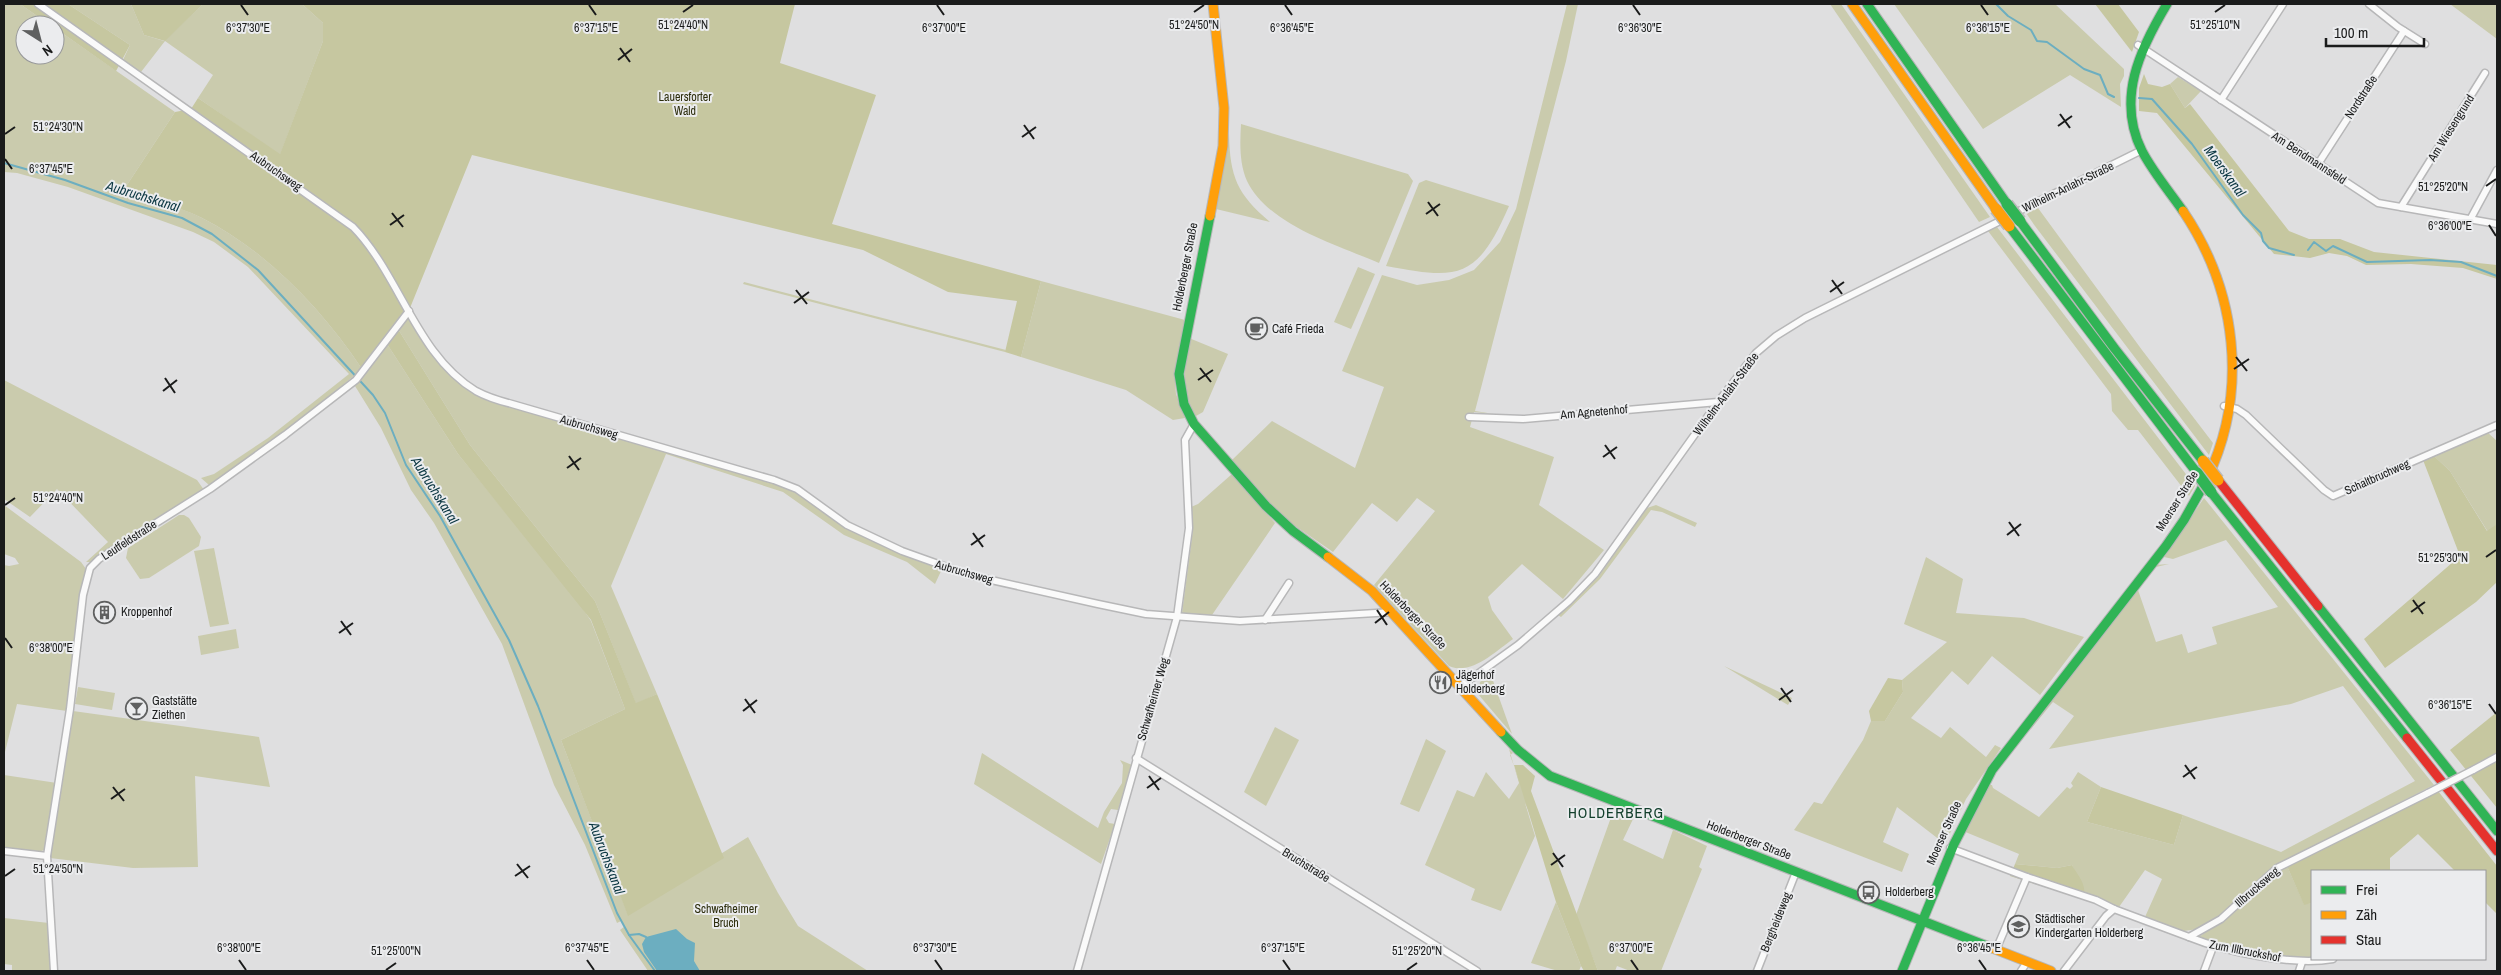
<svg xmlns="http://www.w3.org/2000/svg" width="2501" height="975" font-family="'Archivo Narrow',sans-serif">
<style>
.green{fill:#cacbad}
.forest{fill:#c6c7a0}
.water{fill:#6caec0}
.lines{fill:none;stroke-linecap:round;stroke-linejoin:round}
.stream{stroke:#6caec0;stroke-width:2}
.street-casing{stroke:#b7b7b8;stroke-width:9}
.fast-casing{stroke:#b7b7b8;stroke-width:11}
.slow-casing{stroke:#b7b7b8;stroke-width:11}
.jam-casing{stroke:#b7b7b8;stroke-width:11}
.street{stroke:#fafafa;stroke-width:6}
.fast{stroke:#30b455;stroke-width:9}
.slow{stroke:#ff9f0a;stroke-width:9}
.jam{stroke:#e5322d;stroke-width:9}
.street-bridge-casing{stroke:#b7b7b8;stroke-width:9;stroke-linecap:butt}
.fast-bridge-casing{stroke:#b9b9b9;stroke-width:14;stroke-linecap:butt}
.slow-bridge-casing{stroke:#b9b9b9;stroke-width:14;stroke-linecap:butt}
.street-bridge{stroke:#fafafa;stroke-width:6}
.fast-bridge{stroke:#30b455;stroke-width:11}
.slow-bridge{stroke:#ff9f0a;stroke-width:11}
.ticks{fill:none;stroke:#1a1b1b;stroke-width:2}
.labels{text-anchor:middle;stroke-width:4;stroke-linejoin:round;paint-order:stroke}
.park-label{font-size:12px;fill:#2c2d0c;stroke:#ebecee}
.street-label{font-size:12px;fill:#1a1b1b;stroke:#ebecee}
.poi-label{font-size:12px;fill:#1a1b1b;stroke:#ebecee;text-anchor:start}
.water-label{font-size:14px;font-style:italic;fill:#093540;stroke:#ebecee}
.quarter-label{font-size:15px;letter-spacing:1px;fill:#13402d;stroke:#ebecee}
.ticks-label{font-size:12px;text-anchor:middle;fill:#1a1b1b;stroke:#ebecee;stroke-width:4;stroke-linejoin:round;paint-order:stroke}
</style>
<rect width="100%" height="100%" fill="#dfdfe0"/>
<!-- green -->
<g class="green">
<path d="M4,4H20L50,25H25V55H55V28L175,112L121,194C147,201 178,205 202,218C267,251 322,309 362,369L282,436L209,485L201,478L214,474L268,438L349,374L248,267L214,242L193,232L68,187L17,173L4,172Z"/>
<polygon points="68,4 131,4 144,35 164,41 203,4 302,4 323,23 323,41 280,155 198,98 213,75 165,41 141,72 123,60 130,45"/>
<path d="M1567,4H1578L1566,61L1475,411L1494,414L1474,412L1470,427L1554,457L1539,505L1604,550L1563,599L1522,564L1488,597L1492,610L1513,639C1496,651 1471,676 1449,666L1374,585L1435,511L1417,498L1397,522L1372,503L1333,552L1278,514L1232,460L1272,421L1355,468L1384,387L1342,371L1382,275L1417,285L1449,280L1474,270L1500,242L1516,209Z"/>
<polygon points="1830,4 1841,4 1990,217 1979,222"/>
<polygon points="1894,4 2055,4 2124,69 2124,76 2120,84 2121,107 2070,75 1983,129"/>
<polygon points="2450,4 2497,4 2497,39"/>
<polygon points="2178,77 2201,91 2185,108 2170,84"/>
<path d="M1241,124L1408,174L1413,181L1379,263C1337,245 1268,225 1247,181C1239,163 1240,142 1241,124Z"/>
<path d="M1229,134C1230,177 1237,194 1270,222L1216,209Z"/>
<path d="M1426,180L1509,206C1477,279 1460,280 1386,266L1419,183Z"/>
<polygon points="2035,207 2038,208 2142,350 2213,443 2209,455 2035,226 2026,213"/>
<polygon points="1997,227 2195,486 2189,496 2138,430 2128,430 2112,411 2111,394 1988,231"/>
<polygon points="1358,267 1375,274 1351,329 1334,322"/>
<polygon points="1041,281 1185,320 1175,381 1176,394 1185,418 1173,420 1126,390 1021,357"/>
<polygon points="744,282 1006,350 1005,352 743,284"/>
<path d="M410,318C432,349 449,376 482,398L791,489L844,525L883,546L942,569L935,584L907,562L844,535L783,492L666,454L611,586L657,694L636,704L595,601L470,445L398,329L404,320Z"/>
<path d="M1189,338L1228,354L1203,412L1196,416C1177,400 1186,359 1189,338Z"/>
<polygon points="387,344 458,454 577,600 591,621 625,709 561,740 627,912 748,837 778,893 798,926 868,971 648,971 620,930 625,926 621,921 617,923 585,845 554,785 502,644 434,523 411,490 381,428 355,386"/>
<polygon points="4,380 197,480 204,490 93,562 86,562 108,542 57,489 30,517 4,499"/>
<polygon points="2486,431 2497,441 2497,524 2488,532 2450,471 2433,455"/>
<polygon points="1232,474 1275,523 1212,615 1182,613 1193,529 1191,507 1198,504"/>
<polygon points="2204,498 2434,785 2284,861 2265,874 2224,913 2198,929 2184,931 2145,917 2162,879 2145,870 2119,907 2085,894 2072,865 2057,868 2015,864 2019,854 1963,831 1975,804 1989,785 1992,785 1993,788 2039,817 2067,787 2070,789 2073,786 2071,783 2078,772 2101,787 2087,822 2174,845 2183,815 2281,852 2415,781 2343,686 2291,704 2049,749 2074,716 2053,702 2031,729 2029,728 2155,565 2169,564 2156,567 2138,590 2156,642 2182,634 2188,653 2217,644 2212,627 2278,607 2226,540 2173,559 2164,557"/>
<polygon points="4,505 81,562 86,569 67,711 17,704 4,756 4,565 9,566 19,564 15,558 4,554"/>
<polygon points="1656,505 1697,523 1695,527 1662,512 1651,510 1600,579 1561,617 1558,615 1598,577 1647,508"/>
<polygon points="179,515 184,515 189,518 201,537 199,546 149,578 140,579 126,558 128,548"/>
<polygon points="214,548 229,624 210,627 194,551"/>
<polygon points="1926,557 1963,579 1956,613 2024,618 2084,637 2040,695 1992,656 1968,685 1952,671 1911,718 1941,738 1950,727 1986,757 1995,745 2001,748 1966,799 1945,844 1897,807 1883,842 1909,854 1902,872 1794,830 1814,802 1822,804 1863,740 1871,721 1885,721 1903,692 1902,680 1947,642 1904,624"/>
<polygon points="236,629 239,648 201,655 198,636"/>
<polygon points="1724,666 1792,698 1788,705"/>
<polygon points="1491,675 1512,734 1478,694 1480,682"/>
<polygon points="78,687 115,693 112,710 75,704"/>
<polygon points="73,711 259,737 270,787 195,776 198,867 133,868 50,858"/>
<polygon points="1275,727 1299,740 1266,806 1244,792"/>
<polygon points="1426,739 1446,751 1419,812 1400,804"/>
<polygon points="1509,749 1513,753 1510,755 1539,835 1525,803 1535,836 1501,911 1471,900 1475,889 1425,865 1457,790 1474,797 1486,772 1509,799 1519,783"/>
<polygon points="982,753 1098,828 1104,812 1122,783 1123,765 1120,760 1132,765 1118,810 1111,809 1106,818 1109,823 1115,824 1101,864 974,784"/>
<path d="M4,775L57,783L47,848C36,857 17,850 4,849Z"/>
<polygon points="1614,809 1634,817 1623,840 1663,859 1673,830 1707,846 1699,867 1702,869 1661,971 1630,971 1617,966 1615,971 1598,971 1576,915"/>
<path d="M2287,866L2304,904L2312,903V959H2302L2227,948L2199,937C2230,916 2256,888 2287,866Z"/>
<polygon points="1556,902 1581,966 1579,971 1558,971 1531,963"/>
<polygon points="4,918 49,923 51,971 12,971 12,965 4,964"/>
</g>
<!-- forest -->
<g class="forest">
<polygon points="20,4 68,4 130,45 116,71 55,28 55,25 50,25"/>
<polygon points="131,4 203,4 165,41 144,35"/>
<path d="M302,4H795L780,63L876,95L832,224L1041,281L1021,357L1005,352L1017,301L948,292L863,250L472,155L410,308L401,315L362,369C322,309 267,251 202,218C177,205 147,201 121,194L175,112L191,109L198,98L280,154L323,41V23Z"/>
<polygon points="2095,4 2118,4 2139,32 2132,52"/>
<polygon points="2144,74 2148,84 2162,87 2170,84 2185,108 2190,104 2289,231 2309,239 2340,239 2374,252 2497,265 2497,279 2463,268 2411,264 2366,265 2347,256 2329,253 2310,258 2274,254 2157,113 2139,111 2139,88"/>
<polygon points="398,329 470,445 595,601 636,703 657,694 724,858 628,916 561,740 625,709 591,620 458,454 387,344"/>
<polygon points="2433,455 2450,471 2487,531 2497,524 2497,582 2476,602 2385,668 2364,639 2460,556 2423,460"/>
<polygon points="1888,678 1902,680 1903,692 1885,721 1871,721 1869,711"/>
<polygon points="2497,712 2497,808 2450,750"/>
<polygon points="1514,765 1523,765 1535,776 1531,791 1598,971 1584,971 1581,966 1556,902"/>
<polygon points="2101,787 2183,815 2174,845 2087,822"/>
<polygon points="2438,791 2497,866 2497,914 2485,902 2485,871 2455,871 2418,834 2390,858 2390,871 2312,871 2312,903 2304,905 2287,866"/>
<path d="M2015,864L2057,868L2072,865C2078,876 2089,886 2082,899L2010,876Z"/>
</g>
<!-- water -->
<polygon class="water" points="676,929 687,939 695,943 694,961 700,971 657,971 644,952 642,944 646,937"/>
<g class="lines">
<!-- stream -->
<g class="stream">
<polyline points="1996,4 2008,16 2031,30 2037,41 2047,42 2084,69 2100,75 2108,94 2114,97"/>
<polyline points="2139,98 2152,99 2192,144 2243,215 2261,233 2263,241 2269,248 2294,255"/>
<polyline points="4,163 65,180 128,203 182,218 212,234 258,270 373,395 385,413 406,465 440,516 509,640 538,706 617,913 629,935 655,971"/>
<polyline points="2308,250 2314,242 2326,251 2333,246 2367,262 2430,260 2461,262 2497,276"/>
<polyline points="629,935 639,934 646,937"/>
</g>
<defs>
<g id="street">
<path d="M38,4L353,227C400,275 416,355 476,391C487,397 500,401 512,404L774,480L797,489L847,525L902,551L969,575L1098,604L1146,614L1240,621L1393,612"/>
<polyline points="2369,4 2398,27 2425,44"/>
<polyline points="2138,45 2378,203 2497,224"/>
<polyline points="2221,100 2283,4"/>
<polyline points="2318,164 2404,31"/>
<polyline points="2401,207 2485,73"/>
<polyline points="2013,214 2142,150"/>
<polyline points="2471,218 2497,170"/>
<polyline points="2224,406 2237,409 2246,415 2324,490 2333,496 2497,425"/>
<polyline points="1469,417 1523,419 1718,402"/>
<polyline points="1265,620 1289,583"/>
<polyline points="1461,686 1518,645 1569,601 1595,574 1718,402 1756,353 1776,336 1805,318 2004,219"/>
<polyline points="1136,758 1477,971"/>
<polyline points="2473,770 2497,757"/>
<polyline points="1950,848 2027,877"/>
<polyline points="4,851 47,856"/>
<path d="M2189,937C2226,952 2293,966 2333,959"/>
<polyline points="1996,950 2027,877 2096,900 2114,909"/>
<polyline points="54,971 47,856 70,709 83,595 90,568 99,559 210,489 285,435 356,380 409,311"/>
<polyline points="1077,971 1177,617 1189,528 1185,440 1194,424"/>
<polyline points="1757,971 1796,872"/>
<polyline points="2021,971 2027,962"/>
<polyline points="2064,971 2106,916 2114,909 2189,937 2221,919 2277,868 2428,793"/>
<polyline points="2204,971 2213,947"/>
<polyline points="2299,971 2302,962"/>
</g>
<g id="fast">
<polyline points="1867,4 2007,204"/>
<path d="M2167,4C2140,49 2116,99 2142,151C2153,172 2169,191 2183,211"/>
<polyline points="1210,216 1179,374 1184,404 1194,424 1266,506 1293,531 1328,557"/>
<polyline points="2020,221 2115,349 2203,461"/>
<polyline points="2009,226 2197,473"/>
<polyline points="2211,492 2407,738"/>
<polyline points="2318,606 2497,831"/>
<polyline points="1501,732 1518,750 1550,776 1992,948"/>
<polyline points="1902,971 1954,844 1992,770 2166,546 2184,520 2207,479"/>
</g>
<g id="slow">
<polyline points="1852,4 1996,209"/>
<path d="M2183,211C2237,291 2249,391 2207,479"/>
<polyline points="1210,216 1223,146 1224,108 1213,4"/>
<polyline points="1328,557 1372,591 1501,732"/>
<polyline points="1992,948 2051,971"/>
</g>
<g id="jam">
<polyline points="2218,480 2318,606"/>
<polyline points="2407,738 2497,851"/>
</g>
</defs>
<!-- street casing -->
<use href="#street" class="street-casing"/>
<!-- fast casing -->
<use href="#fast" class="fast-casing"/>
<!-- slow casing -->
<use href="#slow" class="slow-casing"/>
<!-- jam casing -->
<use href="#jam" class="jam-casing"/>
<!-- street -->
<use href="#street" class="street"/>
<!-- fast -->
<use href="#fast" class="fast"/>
<!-- slow -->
<use href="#slow" class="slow"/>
<!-- jam -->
<use href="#jam" class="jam"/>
<defs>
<polyline id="street-bridge" points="2428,793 2473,770"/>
<g id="fast-bridge">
<polyline points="2007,204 2020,221"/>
<polyline points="2197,473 2211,492"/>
</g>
<g id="slow-bridge">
<polyline points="1996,209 2009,226"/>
<polyline points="2203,461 2218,480"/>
</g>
</defs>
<!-- street-bridge casing -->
<use href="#street-bridge" class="street-bridge-casing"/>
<!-- fast-bridge casing -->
<use href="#fast-bridge" class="fast-bridge-casing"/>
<!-- slow-bridge casing -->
<use href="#slow-bridge" class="slow-bridge-casing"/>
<!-- street-bridge -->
<use href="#street-bridge" class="street-bridge"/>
<!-- fast-bridge -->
<use href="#fast-bridge" class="fast-bridge"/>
<!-- slow-bridge -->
<use href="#slow-bridge" class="slow-bridge"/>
</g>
<!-- ticks -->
<path class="ticks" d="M241,5L248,15M589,5L596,15M937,5L944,15M1285,5L1292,15M1633,5L1640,15M1981,5L1988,15M683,12L693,5M1194,12L1204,5M2215,12L2225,5M620,48L630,62M618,60L632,49M2060,114L2070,128M1024,125L1034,139M2058,126L2072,116M5,134L15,127M1022,137L1036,127M5,159L12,169M2486,186L2496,179M1428,202L1438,216M392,213L403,227M1426,214L1440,204M390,225L404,215M2489,225L2496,236M1832,280L1842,294M796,290L807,304M1830,292L1844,282M794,303L809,292M2236,357L2247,371M1200,368L1211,382M2234,369L2249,359M165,378L175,393M1198,380L1213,370M163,391L177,380M1605,445L1615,459M569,456L579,470M1603,457L1617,447M567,468L581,458M5,505L15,498M2009,522L2019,536M973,533L983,547M2007,535L2021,524M971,545L985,535M2486,557L2496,550M2413,600L2423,614M1377,610L1387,625M2411,612L2425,602M341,621L351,635M1375,623L1389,612M339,633L353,623M5,638L12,648M1781,688L1791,702M745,699L755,713M1779,700L1793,690M2489,704L2496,714M743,711L757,700M2185,765L2195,779M1149,776L1159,790M2183,777L2197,767M113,787L124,801M1147,788L1161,778M111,799L125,789M1553,853L1563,867M517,864L528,878M1551,865L1565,855M5,876L15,869M515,876L530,866M239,960L246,970M587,960L594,970M935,960L942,970M1283,960L1290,970M1631,960L1638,970M1979,960L1986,970M386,970L396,963M1407,970L1417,963"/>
<!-- icons -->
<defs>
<symbol id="cafe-ring" viewBox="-11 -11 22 22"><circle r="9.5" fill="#ebecee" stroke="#5f6060" stroke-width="1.5"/><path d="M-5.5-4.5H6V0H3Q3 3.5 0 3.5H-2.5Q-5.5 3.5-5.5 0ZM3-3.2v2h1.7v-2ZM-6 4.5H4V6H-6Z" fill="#5f6060"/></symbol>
<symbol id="building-ring" viewBox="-11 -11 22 22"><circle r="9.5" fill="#ebecee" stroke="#5f6060" stroke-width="1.5"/><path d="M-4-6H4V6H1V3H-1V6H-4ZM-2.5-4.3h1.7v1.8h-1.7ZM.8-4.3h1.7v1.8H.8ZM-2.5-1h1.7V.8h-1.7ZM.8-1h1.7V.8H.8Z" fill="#5f6060"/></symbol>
<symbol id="restaurant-ring" viewBox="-11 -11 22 22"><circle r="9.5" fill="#ebecee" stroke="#5f6060" stroke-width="1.5"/><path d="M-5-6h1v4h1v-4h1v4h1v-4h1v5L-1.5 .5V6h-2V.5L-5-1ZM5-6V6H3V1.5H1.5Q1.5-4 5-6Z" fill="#5f6060"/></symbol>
<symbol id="bar-ring" viewBox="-11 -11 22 22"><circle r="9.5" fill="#ebecee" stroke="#5f6060" stroke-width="1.5"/><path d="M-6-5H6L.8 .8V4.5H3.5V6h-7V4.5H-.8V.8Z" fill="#5f6060"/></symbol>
<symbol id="bus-ring" viewBox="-11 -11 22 22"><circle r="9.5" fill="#ebecee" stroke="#5f6060" stroke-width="1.5"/><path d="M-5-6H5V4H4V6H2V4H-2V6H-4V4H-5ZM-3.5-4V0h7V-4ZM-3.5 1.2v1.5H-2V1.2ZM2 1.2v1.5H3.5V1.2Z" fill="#5f6060"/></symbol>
<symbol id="school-ring" viewBox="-11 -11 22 22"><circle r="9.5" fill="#ebecee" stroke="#5f6060" stroke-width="1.5"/><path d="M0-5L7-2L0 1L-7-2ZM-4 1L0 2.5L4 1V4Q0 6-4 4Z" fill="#5f6060"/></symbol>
</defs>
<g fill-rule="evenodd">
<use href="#cafe-ring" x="1244" y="316" width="25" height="25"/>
<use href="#building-ring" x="92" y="600" width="25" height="25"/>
<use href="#restaurant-ring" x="1428" y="670" width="25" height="25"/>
<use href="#bar-ring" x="124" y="696" width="25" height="25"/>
<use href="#bus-ring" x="1856" y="880" width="25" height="25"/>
<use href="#school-ring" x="2006" y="914" width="25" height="25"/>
</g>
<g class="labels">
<!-- park labels -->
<g class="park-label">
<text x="685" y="101">Lauersforter<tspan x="685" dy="14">Wald</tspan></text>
<text x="726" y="913">Schwafheimer<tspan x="726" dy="14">Bruch</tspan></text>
</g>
<!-- street labels -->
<g class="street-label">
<text transform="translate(2361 97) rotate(-57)" y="4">Nordstraße</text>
<text transform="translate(2451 128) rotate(-58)" y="4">Am Wiesengrund</text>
<text transform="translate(2309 158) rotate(33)" y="4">Am Bendmannsfeld</text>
<text transform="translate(276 171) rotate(35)" y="4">Aubruchsweg</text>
<text transform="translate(2068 187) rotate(-26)" y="4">Wilhelm-Anlahr-Straße</text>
<text transform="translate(1185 267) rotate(-79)" y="4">Holderberger Straße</text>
<text transform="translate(1726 394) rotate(-53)" y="4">Wilhelm-Anlahr-Straße</text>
<text transform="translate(1594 412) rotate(-5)" y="4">Am Agnetenhof</text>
<text transform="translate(589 427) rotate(16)" y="4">Aubruchsweg</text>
<text transform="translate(2377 477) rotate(-24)" y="4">Schaltbruchweg</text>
<text transform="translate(2177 501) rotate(-58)" y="4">Moerser Straße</text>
<text transform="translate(129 540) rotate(-33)" y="4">Leutfeldstraße</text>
<text transform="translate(964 572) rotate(16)" y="4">Aubruchsweg</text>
<text transform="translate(1413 615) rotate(46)" y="4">Holderberger Straße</text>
<text transform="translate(1153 699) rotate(-74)" y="4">Schwafheimer Weg</text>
<text transform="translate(1944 833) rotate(-66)" y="4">Moerser Straße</text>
<text transform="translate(1749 840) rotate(21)" y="4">Holderberger Straße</text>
<text transform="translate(1306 865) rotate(32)" y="4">Bruchstraße</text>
<text transform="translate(2257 887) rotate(-41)" y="4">Illbrucksweg</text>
<text transform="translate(1776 922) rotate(-68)" y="4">Bergheideweg</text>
<text transform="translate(2245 951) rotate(11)" y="4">Zum Illbruckshof</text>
</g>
<!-- poi labels -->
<g class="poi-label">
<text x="1272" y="333">Café Frieda</text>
<text x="121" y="616">Kroppenhof</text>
<text x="1456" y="679">Jägerhof<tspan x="1456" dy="14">Holderberg</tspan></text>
<text x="152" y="705">Gaststätte<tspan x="152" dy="14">Ziethen</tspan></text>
<text x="1885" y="896">Holderberg</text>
<text x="2035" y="923">Städtischer<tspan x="2035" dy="14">Kindergarten Holderberg</tspan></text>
</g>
<!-- water labels -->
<g class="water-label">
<text transform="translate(2225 171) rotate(54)" y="5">Moerskanal</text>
<text transform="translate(143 196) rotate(17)" y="5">Aubruchskanal</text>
<text transform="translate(435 490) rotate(58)" y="5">Aubruchskanal</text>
<text transform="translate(607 858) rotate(69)" y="5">Aubruchskanal</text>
</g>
<!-- quarter labels -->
<g class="quarter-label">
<text x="1616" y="818">HOLDERBERG</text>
</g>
</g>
<g class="ticks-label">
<text x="683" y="29">51°24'40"N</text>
<text x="1194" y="29">51°24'50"N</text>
<text x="2215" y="29">51°25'10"N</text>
<text x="248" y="32">6°37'30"E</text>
<text x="596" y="32">6°37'15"E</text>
<text x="944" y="32">6°37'00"E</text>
<text x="1292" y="32">6°36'45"E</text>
<text x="1640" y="32">6°36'30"E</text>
<text x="1988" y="32">6°36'15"E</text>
<text x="58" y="131">51°24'30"N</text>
<text x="51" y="173">6°37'45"E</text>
<text x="2443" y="191">51°25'20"N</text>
<text x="2450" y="230">6°36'00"E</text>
<text x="58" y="502">51°24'40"N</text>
<text x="2443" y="562">51°25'30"N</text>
<text x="51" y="652">6°38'00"E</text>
<text x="2450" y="709">6°36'15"E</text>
<text x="58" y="873">51°24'50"N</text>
<text x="239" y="952">6°38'00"E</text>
<text x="587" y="952">6°37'45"E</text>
<text x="935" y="952">6°37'30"E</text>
<text x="1283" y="952">6°37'15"E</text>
<text x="1631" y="952">6°37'00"E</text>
<text x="1979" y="952">6°36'45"E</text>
<text x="396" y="955">51°25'00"N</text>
<text x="1417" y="955">51°25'20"N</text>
</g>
<!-- border -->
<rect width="2501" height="975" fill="none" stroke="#1a1b1b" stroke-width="10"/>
<!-- legend -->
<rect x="2311" y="870" width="175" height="90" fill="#ebecee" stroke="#97989a"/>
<rect x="2321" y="886" width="25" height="8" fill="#30b455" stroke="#97989a"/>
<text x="2356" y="895" font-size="15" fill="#1a1b1b">Frei</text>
<rect x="2321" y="911" width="25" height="8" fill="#ff9f0a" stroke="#97989a"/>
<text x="2356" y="920" font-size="15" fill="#1a1b1b">Zäh</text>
<rect x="2321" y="936" width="25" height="8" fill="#e5322d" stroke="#97989a"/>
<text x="2356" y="945" font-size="15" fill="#1a1b1b">Stau</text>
<!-- north arrow -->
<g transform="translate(40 40) rotate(144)"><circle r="24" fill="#ebecee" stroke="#97989a"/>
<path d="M0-4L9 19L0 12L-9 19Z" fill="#5f6060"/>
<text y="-8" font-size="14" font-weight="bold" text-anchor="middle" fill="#1a1b1b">N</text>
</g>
<!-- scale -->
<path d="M2326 38v8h98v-8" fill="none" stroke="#1a1b1b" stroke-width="2.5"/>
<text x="2334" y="38" font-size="15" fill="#1a1b1b" stroke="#ebecee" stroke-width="4" paint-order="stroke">100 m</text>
</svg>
